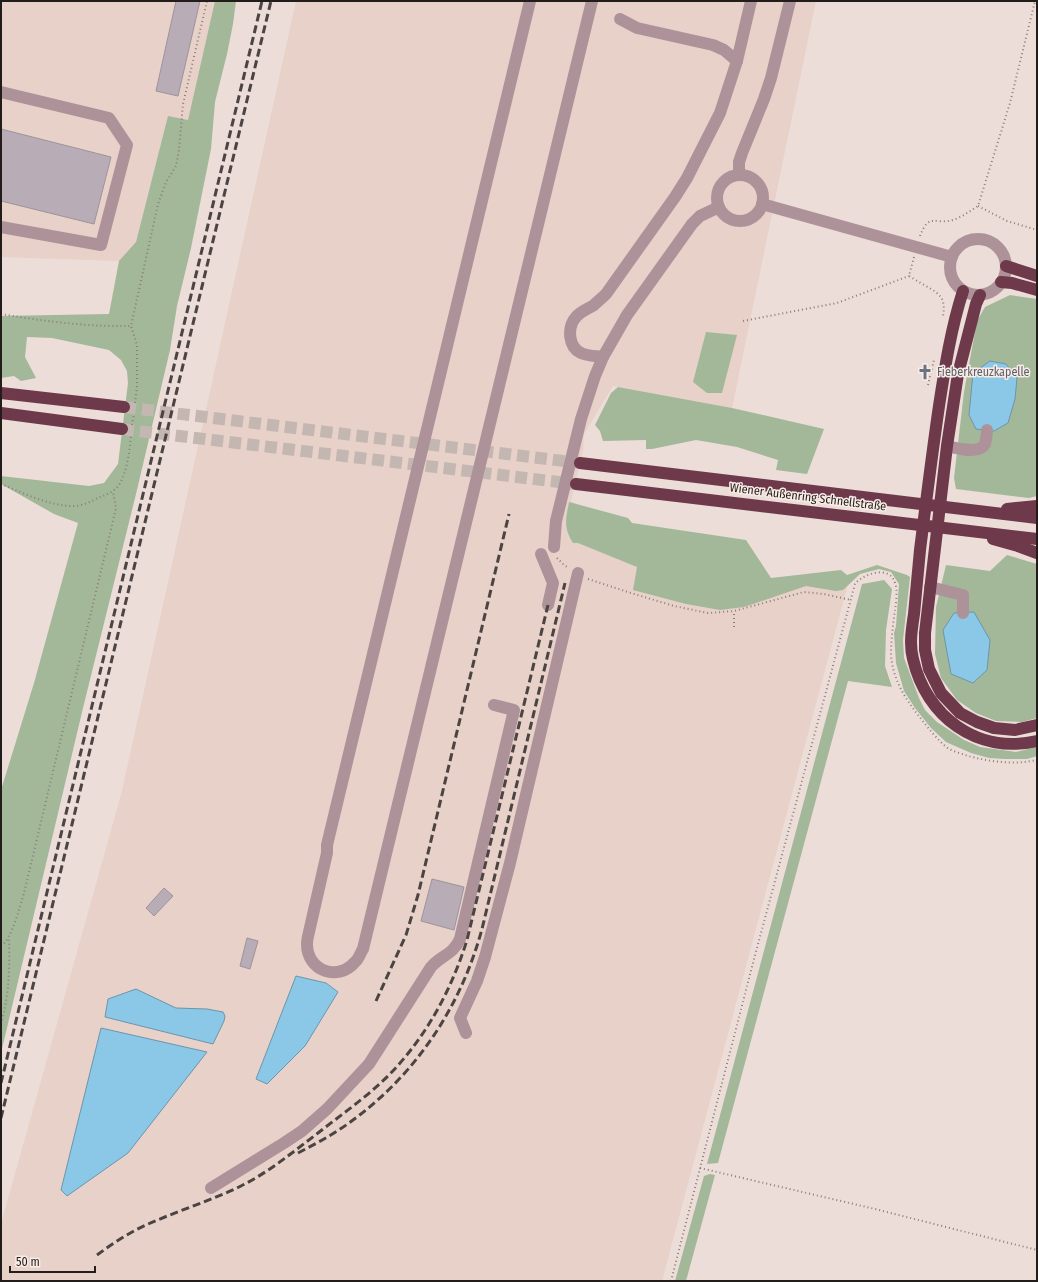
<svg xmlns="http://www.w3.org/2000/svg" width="1038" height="1282" font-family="'Fira Sans Condensed',sans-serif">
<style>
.built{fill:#e7d1c8}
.green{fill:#a2b899}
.water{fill:#8bc8e8;stroke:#6c95aa}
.building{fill:#b8adb6;stroke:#9e939c}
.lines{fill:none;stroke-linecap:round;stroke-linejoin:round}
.highway-tunnel{stroke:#c4b7b2;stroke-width:12;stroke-dasharray:12 6;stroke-linecap:butt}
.path{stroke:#887e7a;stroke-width:2;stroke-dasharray:1 3;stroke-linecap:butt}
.minor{stroke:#ae929a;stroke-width:12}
.highway{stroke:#6e394b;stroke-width:12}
.rail{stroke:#4b4442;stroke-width:3;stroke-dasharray:8 4;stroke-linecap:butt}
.labels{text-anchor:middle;stroke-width:3;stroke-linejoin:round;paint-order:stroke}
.worship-label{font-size:12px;fill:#5b616d;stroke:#f9ebe5;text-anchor:start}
.street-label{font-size:12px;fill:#221d1b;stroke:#f9ebe5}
</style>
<rect width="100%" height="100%" fill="#ecddd8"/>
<!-- built -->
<g class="built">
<polygon points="1,1 215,1 188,120 168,117 136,242 119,261 1,257"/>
<polygon points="296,1 816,1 732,408 613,386 584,434 583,451 571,501 683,558 690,597 795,578 848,584 662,1281 1,1281 1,1224 122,791"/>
</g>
<!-- green -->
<g class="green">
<polygon points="215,1 236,1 233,24 227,54 215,102 211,149 191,248 177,306 170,350 136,494 83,708 1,1053 1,790 34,683 78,523 54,514 1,484 1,476 89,486 104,483 118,464 128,383 127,371 121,360 109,350 52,338 27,337 25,357 36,378 21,381 14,376 1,378 1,316 109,314 119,261 136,242 168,116 188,120"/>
<polygon points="1010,295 1037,299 1037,496 1029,498 956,489 954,478 964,392 977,321 985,307"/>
<polygon points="706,332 737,335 722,393 707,393 693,382"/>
<polygon points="618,387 732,408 824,429 807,474 776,470 778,460 737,447 696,440 652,449 646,449 646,440 603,441 600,431 595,425 611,393"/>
<path d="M569,502L628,518L632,523L746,540L771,578L841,570L847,575L877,565L907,575L910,577L903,640L904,658L919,698L925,710L937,722L964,740L980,747L1016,752L1037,747V756L1027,759H1005L989,758L971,753L946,742L931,728L915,708L904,691L896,663L894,633L896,626L899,584L891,572L879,569L860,574L843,590L836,591L806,586L744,607L720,610L686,604L633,590L637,567L578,543H573C563,528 566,518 569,502Z"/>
<polygon points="1007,555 1037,564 1037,718 1022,722 996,721 976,713 957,700 941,678 935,654 936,607 946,565 990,571"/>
<polygon points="884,580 892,589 886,630 885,666 892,687 848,681 718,1163 707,1164 862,584"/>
<polygon points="710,1174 715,1175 686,1281 675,1281 704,1176"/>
</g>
<!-- water -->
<g class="water">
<polygon points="990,361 1006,364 1017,378 1015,399 1008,423 994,431 976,429 969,415 973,373"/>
<polygon points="974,612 990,640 987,670 973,683 951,674 943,630 954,613"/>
<polygon points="296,976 326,983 338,992 305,1046 267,1084 256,1079"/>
<polygon points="136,989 176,1008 207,1009 223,1012 225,1016 224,1021 213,1044 105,1017 108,999"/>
<polygon points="101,1028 207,1052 128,1153 67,1196 61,1190"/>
</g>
<!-- building -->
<g class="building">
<polygon points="176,1 200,1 178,96 156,91"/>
<polygon points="1,129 111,157 94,224 1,201"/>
<polygon points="432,879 464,887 454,930 421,921"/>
<polygon points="164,888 173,896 154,916 146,908"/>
<polygon points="247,938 258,941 250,969 240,966"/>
</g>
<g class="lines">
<!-- highway-tunnel -->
<g class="highway-tunnel">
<polyline points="124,407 580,463"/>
<polyline points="122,429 575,484"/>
</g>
<!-- path -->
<g class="path">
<polyline points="978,206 1007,221 1037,230"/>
<path d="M920,236C929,212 935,225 953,220C962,217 970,211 978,206L1010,103L1035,1"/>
<path d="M914,257L909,276C914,279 920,283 926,286C940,294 946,298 943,316"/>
<path d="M1,314C42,321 89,327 131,326"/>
<polyline points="743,321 837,303 909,276"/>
<polyline points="928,385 934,360"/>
<polyline points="135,403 137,386 137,345 131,326 158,204 166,182 176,166 179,150 183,104 207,1"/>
<polyline points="132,425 134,414"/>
<path d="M1,484C23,493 47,505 71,506C81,507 92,501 100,497C108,494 116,491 120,483C127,471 130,449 131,435"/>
<polyline points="557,558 564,565 569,568"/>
<polyline points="588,579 631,593 674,606 708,613 734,611 804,592 824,594 851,600"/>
<polyline points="734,627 734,611"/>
<path d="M1,946C12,939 20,906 24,893L116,508L113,492"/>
<path d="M1,1024C9,996 10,967 9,938"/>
<polyline points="700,1168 875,1209 1037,1250"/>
<path d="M671,1281L754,959L855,584C864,573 890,565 895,583C898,591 896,602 895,610C893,625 891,640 891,655C893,679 904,697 918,715C926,725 934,736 944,745C950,751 960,753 968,756C992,762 1013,765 1037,760"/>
</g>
<!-- minor -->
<g class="minor">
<path d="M530,1L327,845V853L309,932C308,936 307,940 307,944C307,971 338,982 355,962C359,959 360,953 363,949L592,1"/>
<polyline points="620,19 637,28 713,45 724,50 737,61"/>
<polyline points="1,92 109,118 127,145 101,245 1,227"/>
<polyline points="739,175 739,162 742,153 764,99 771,78 790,1"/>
<circle cx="740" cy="198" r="23"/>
<polyline points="762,204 952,257"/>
<circle cx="978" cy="267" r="28"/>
<path d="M603,357C596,356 587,356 581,353C568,347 567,327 576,317C581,311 588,309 594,305C598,301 602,298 606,294L675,197L687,178L720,113L737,61L751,1"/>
<path d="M947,446C957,448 979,455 985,444C986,440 987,434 987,430"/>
<polyline points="554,547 556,521 581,419 595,376 603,357 627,315 692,224 700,216 719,207"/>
<polyline points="541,554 553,583 548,605"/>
<polyline points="930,587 963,595 963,613"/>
<polyline points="466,1033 460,1018 477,981 485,957 510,863 578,573"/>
<path d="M211,1188L284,1143L302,1131L327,1109L369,1064L431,967C441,955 453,955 460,939L514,710L494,705"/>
</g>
<!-- highway -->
<g class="highway">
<polyline points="1006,266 1037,276"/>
<polyline points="1001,282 1012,283 1037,290"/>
<path d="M963,291C951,328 945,367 939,406C932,454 926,502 920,550C918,571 916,592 914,614C912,628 909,644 913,659C926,716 977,755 1037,741"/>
<polyline points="980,295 976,304 958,374 947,446 925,633 925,650 929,669 941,693 960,713 977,722 994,728 1015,730 1037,725"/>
<polyline points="1,393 124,407"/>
<polyline points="1,413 122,429"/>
<polyline points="580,463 1037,518"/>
<polyline points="576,484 1037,539"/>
<polyline points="1007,509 1037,506"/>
<polyline points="993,539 1018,546 1037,553"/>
</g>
<!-- rail -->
<g class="rail">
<polyline points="376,1001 406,935 418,895 509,514"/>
<polyline points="1,1083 262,1"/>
<polyline points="1,1118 271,1"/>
<path d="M298,1153C317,1143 336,1133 353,1120C417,1073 461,1006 482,929L565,583"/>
<path d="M97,1255C112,1244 128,1233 146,1225C177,1211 210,1201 241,1186C269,1172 293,1152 318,1133C342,1114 367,1097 389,1075C426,1037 451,991 467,940L548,605"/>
</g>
</g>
<!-- icons -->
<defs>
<symbol id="church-bare" viewBox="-9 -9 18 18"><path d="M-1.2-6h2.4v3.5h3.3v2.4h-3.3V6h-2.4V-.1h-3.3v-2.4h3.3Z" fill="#6b7280" stroke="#f9ebe5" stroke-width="2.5" paint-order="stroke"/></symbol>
</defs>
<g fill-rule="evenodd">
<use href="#church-bare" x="914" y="361" width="22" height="22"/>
</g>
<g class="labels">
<!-- worship labels -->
<g class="worship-label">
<text x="937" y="376">Fieberkreuzkapelle</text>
</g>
<!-- street labels -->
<g class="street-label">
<text transform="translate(808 497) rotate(7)" y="4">Wiener Außenring Schnellstraße</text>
</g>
</g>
<!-- border -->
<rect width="1038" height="1282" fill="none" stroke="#221d1b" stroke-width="4"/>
<!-- scale -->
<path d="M10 1266v6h85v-6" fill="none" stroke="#221d1b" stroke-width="2"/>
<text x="16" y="1266" font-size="12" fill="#221d1b" stroke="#f9ebe5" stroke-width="3" paint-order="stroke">50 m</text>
</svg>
